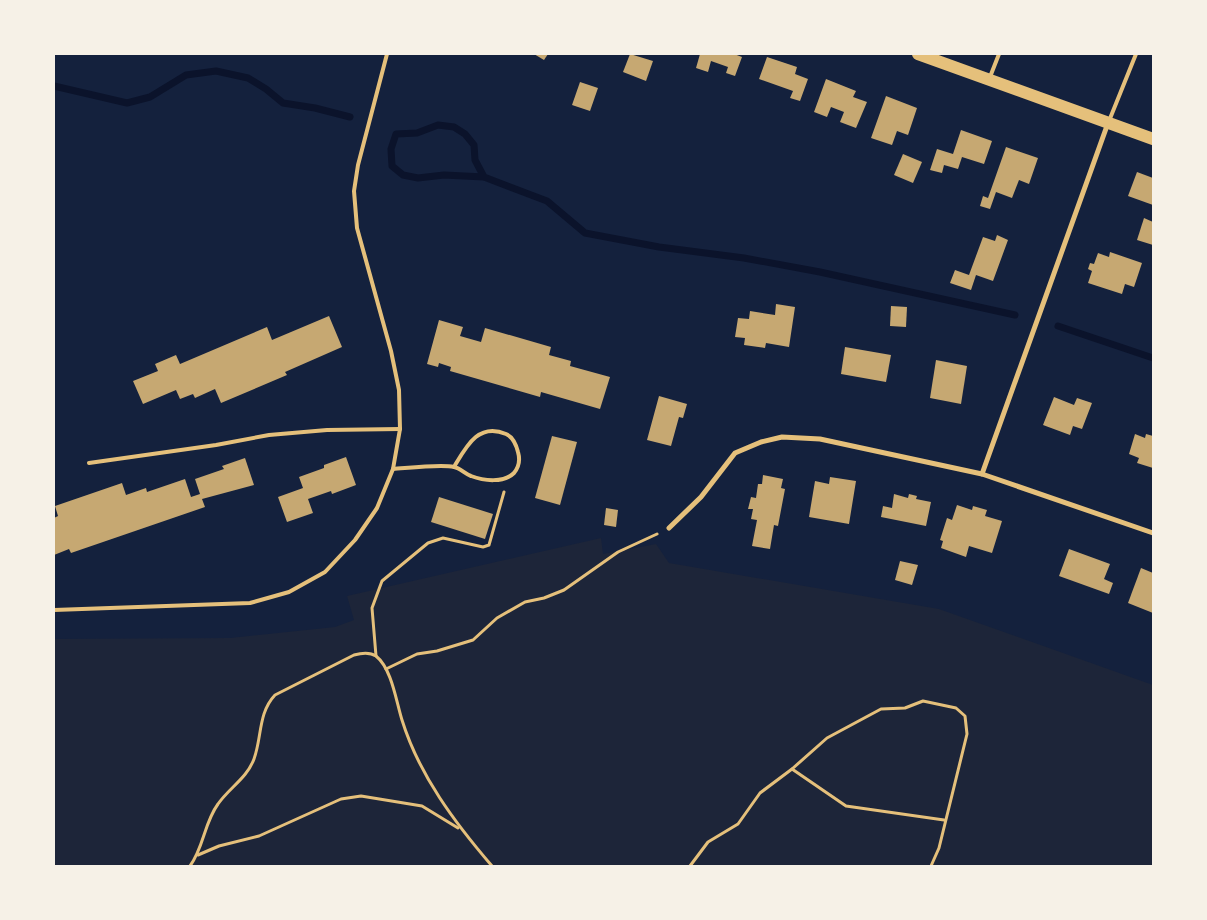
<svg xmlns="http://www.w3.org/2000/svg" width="1207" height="920" font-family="'Roboto Serif',serif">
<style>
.green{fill:#1d2539}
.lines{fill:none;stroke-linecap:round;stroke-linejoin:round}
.stream{stroke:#0b132b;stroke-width:7}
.building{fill:#c6a872}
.path{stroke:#e5c07b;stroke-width:3}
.service{stroke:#e5c07b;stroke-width:4}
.minor{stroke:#e5c07b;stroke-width:5}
.primary{stroke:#e5c07b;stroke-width:12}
</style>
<rect width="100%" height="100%" fill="#14213d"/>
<!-- green -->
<polygon class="green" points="601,538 603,554 656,544 669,563 939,609 1153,685 1153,866 54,866 54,639 230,638 335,627 354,620 347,596"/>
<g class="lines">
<!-- stream -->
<g class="stream">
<polyline points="54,86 127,103 150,97 186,75 216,71 248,78 266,89 283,103 315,108 350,117"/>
<polyline points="484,177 475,160 474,145 465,134 454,127 438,125 417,133 396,134 391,149 392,166 403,175 418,178 444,175 484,177 547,201 585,233 659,247 744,258 820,272 1015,315"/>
<polyline points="1058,326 1153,358"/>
</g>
</g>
<!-- building -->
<g class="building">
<polygon points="534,54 548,54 544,60"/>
<polygon points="630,54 653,61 646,81 623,72"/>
<polygon points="700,54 734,54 742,57 735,76 726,73 728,67 711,61 708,72 696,68"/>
<polygon points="767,57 797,67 795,74 808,79 800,101 790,98 793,91 759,79"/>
<polygon points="826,79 856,91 853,97 867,102 856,128 840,122 844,112 831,107 827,117 814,112"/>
<polygon points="580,82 598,88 590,111 572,105"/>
<polygon points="886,96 917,108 908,135 897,131 892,145 871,138"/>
<polygon points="961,130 992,141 984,164 962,157 958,169 944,165 942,173 930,170 937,149 953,154"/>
<polygon points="1006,147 1038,158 1029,184 1019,180 1012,198 996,192 990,209 980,206 983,196 988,198"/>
<polygon points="903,154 922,162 913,183 894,175"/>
<polygon points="1137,172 1153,178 1153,205 1128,196"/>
<polygon points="1144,218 1153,222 1153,245 1137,240"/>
<polygon points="997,235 1008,240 993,281 976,275 971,290 950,283 955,270 969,275 983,237 995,241"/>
<polygon points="1110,252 1142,263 1134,287 1125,284 1122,294 1088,283 1092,271 1088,269 1090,263 1094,264 1098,253 1109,257"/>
<polygon points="776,304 795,307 789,347 766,343 765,348 744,345 745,338 735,337 738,318 749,319 750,311 775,315"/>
<polygon points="891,306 907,307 906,327 890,326"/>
<polygon points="329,316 342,347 285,372 287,375 221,403 215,389 195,398 193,394 180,399 176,390 143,404 133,381 158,371 155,364 176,355 180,364 267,327 272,340"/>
<polygon points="439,320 463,327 460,336 481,342 485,328 551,347 549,355 571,361 570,366 610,377 600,409 541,392 540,397 450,371 451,367 439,363 438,367 427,364"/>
<polygon points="845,347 891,355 886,382 841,374"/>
<polygon points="936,360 967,366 961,404 930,398"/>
<polygon points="659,396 687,404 683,418 679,417 671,446 647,440"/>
<polygon points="1054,397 1074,405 1077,398 1092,403 1082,429 1073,426 1070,435 1043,425"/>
<polygon points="1135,434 1145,438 1146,434 1153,436 1153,468 1137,463 1139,458 1129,454"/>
<polygon points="552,436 577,442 560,505 535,498"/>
<polygon points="346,457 356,485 332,494 331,491 308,499 313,513 287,522 278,497 303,488 299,477 324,468 324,465"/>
<polygon points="245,458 254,485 202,499 205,507 71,553 69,549 54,555 54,518 58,516 55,506 122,483 126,495 146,488 147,492 185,479 191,497 200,494 195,479 224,469 222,466"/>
<polygon points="763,475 783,479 781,488 785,489 778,526 774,525 770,549 752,546 757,520 751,519 753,509 748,509 751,497 756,498 758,484 762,484"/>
<polygon points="830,477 856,481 849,524 809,517 815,481 829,484"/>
<polygon points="894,494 908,498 909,494 917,496 916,499 931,502 926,526 881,517 883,506 892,508"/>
<polygon points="439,497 493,514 485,539 431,522"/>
<polygon points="957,505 972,510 973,506 987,510 985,516 1002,521 992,553 969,546 966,557 941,548 943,541 940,540 947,518 952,520"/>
<polygon points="606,508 618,510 616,527 604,525"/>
<polygon points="1069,549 1110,564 1104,579 1113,583 1109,594 1059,576"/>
<polygon points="900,561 918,565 912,585 895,580"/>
<polygon points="1141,568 1153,573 1153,613 1128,603"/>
</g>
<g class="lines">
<!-- path -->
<g class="path">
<polyline points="376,656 372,608 382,581 428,543 443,538 483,547 489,545 504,492"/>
<polyline points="386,669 417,654 437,651 473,640 497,618 525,602 544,598 564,590 618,552 657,534"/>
<polyline points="792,769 846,806 944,820"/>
<polyline points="198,855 219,846 259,836 341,799 361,796 422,806 458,828"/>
<path d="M190,866C204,847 204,823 218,804C229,788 247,778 254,759C262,737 258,713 275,695L354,655C361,653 370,652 376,656C392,669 396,701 402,720C419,775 455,823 492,866"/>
<polyline points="690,866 708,842 738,824 760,793 792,769 827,738 881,709 905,708 923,701 956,708 965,716 967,734 939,848 931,866"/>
</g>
<!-- service -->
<g class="service">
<polyline points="990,77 999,54"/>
<polyline points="1109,121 1136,54"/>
<polyline points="89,463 216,445 269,435 327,430 400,429"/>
<path d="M393,469C408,468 441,464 454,467C460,468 465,474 471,476C484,481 504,483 514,473C519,467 520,459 518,452C516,444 513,437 506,434C478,422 466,447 454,467"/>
<polyline points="54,610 250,603 289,592 325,572 355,540 377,508 393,469 400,429 399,390 391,351 357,228 354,191 358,165 387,54"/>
</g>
<!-- minor -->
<g class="minor">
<polyline points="982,474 1108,123"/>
<polyline points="669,528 701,497 735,453 761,442 782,437 820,439 982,474 1153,533"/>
</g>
<!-- primary -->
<polyline class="primary" points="918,54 1153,139"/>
</g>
<!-- border -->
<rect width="1207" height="920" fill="none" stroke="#f6f1e7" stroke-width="110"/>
</svg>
